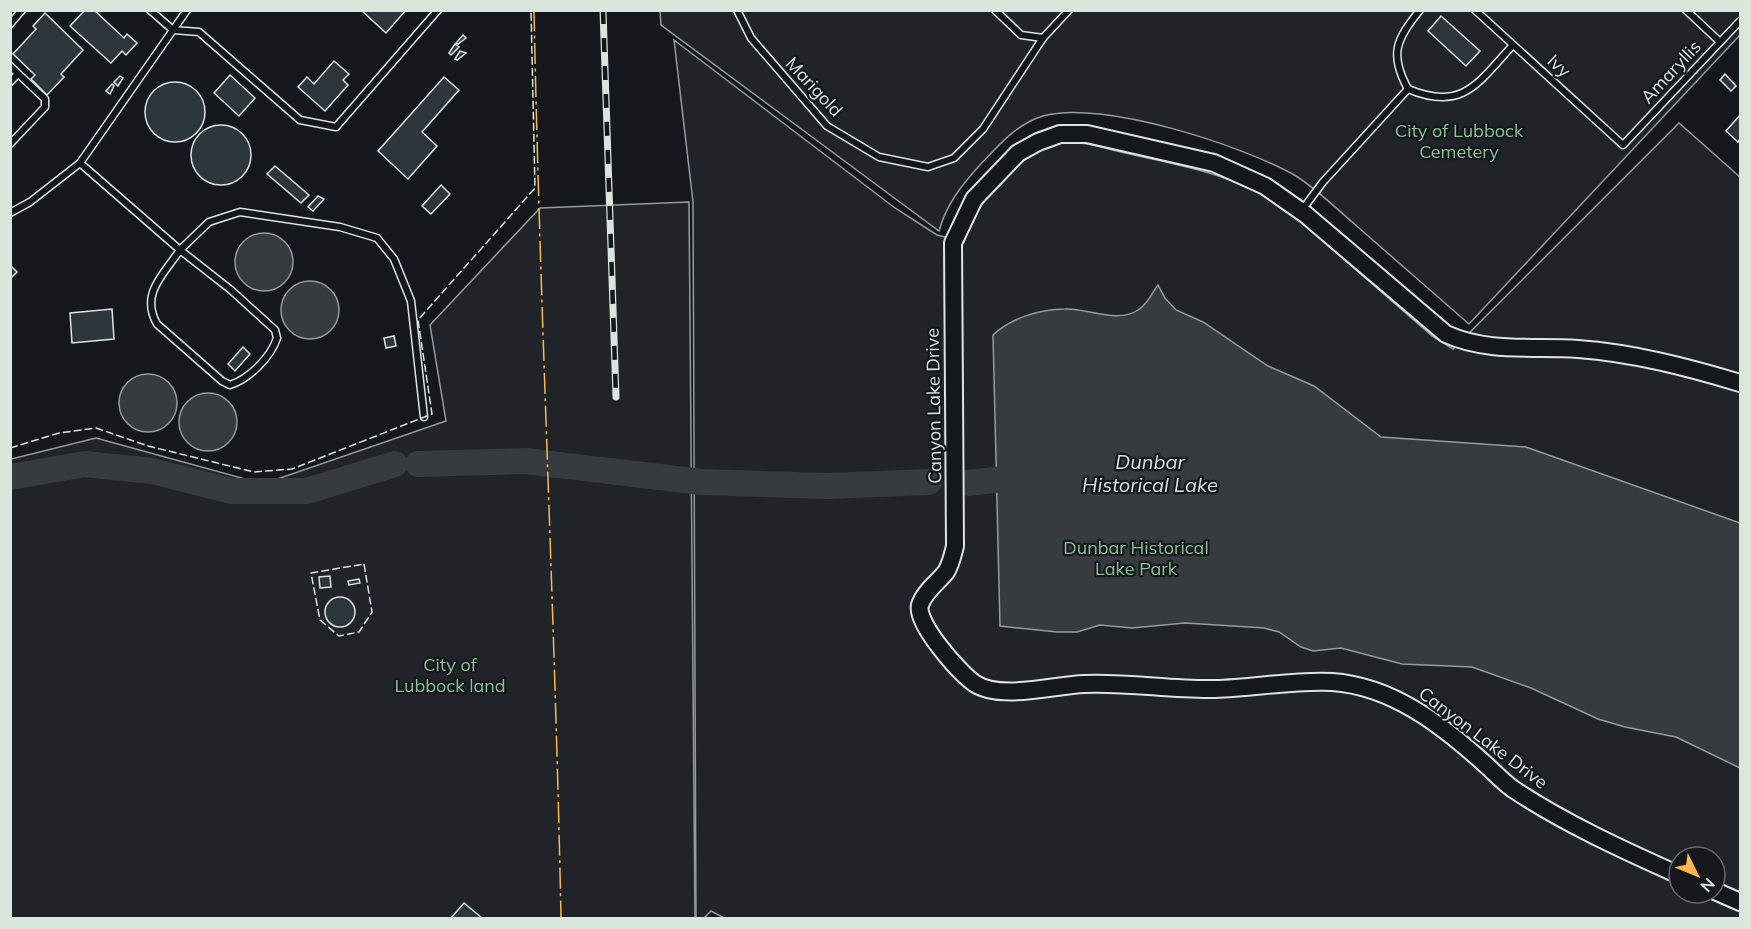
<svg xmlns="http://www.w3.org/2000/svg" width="1751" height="929" font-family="Mulish,sans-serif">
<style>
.green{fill:#202428;stroke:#939e99;stroke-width:1.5;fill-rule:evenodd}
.water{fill:#363b3e;stroke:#939e99;stroke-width:1.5}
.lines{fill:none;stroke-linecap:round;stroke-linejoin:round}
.river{stroke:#363b3e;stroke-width:26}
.building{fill:#2c363c;stroke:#d8e6dc;stroke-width:1.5}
.service-casing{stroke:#d8e6dc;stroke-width:9}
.tertiary-casing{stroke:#d8e6dc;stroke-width:20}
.service{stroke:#14181c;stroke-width:6}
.tertiary{stroke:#14181c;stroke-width:16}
.rail-casing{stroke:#d8e6dc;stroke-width:7}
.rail{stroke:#14181c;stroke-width:4.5;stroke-dasharray:14;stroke-linecap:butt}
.fence{stroke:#d8e6dc;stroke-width:1.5;stroke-dasharray:8 3;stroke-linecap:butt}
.power{stroke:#ffb74d;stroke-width:1.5;stroke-dasharray:21 4.5 3 4.5;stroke-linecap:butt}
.labels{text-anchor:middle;stroke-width:4.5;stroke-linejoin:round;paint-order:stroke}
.street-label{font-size:18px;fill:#d8e6dc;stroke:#14181c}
.park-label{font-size:18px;fill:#8ac095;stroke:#14181c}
.water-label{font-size:20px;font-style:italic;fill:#d8e6dc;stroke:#14181c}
</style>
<rect width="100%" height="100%" fill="#14181c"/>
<!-- green -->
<g class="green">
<path d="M1740,10V35L1469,324C1432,292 1396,260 1359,228C1339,211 1318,190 1296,176C1244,146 1101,99 1043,116C1016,124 997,147 979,166C961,186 946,205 939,231L661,25L660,11Z"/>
<path d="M674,40L895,208L937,235L964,242C974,203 1022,149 1062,143C1082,140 1106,149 1125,153C1179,165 1234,174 1280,205C1301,220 1320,238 1339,255C1370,282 1401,309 1432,336L1453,349L1679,123L1740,177V918H724L711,911L704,918H696L693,202ZM1679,857H1715V893H1679Z"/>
<polygon points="689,202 695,918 11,918 11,459 96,438 263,484 446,421 430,325 540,208"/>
</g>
<!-- water -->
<g class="water">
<circle cx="264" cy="262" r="29"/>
<circle cx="310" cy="310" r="29"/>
<path d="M1158,285L1165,298L1176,310L1203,322L1268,366L1314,386L1381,437L1526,447L1740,523V768L1676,737L1625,727L1598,719L1531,688L1472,667L1402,664L1341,648L1313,651L1301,647L1279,632L1264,628L1185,623L1132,628L1100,625L1077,632H1057L1000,626L993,335C1011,318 1040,309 1065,309C1088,308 1117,324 1138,310C1147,305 1152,293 1158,285Z"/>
<circle cx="148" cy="403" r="29"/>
<circle cx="208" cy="422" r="29"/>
</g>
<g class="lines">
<!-- river -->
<g class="river">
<polyline points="418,464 525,461 702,482 827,486 929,482"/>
<polyline points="10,477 85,464 152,471 231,491 307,491 395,464"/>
<polyline points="968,483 1031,476"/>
</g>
</g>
<!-- building -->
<g class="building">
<polygon points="85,10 94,10 124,38 127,34 137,43 126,55 122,51 111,63 70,26"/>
<polygon points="361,10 406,10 386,33"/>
<polygon points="45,13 83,50 61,74 64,77 47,95 31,79 35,75 13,54 36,29 33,26"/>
<polygon points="1441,16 1480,51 1466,66 1428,31"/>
<polygon points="463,35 466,38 458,44 456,43"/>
<polygon points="455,44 459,47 451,55 449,53"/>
<polygon points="460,51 466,53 457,60 455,59"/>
<polygon points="334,61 349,74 343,80 348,85 325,111 298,87 307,77 314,84"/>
<polygon points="1725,74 1736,86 1731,91 1720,80"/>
<polygon points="230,75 255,98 239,116 214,93"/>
<polygon points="120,76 123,78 118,86 114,82"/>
<polygon points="444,77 459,90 422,132 437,146 408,179 378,151"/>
<circle cx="175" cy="112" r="30"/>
<polygon points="112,84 114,86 110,94 106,91"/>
<polygon points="1740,115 1740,139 1738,142 1726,131"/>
<circle cx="221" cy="155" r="30"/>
<polygon points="275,166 309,195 301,203 267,174"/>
<polygon points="441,185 450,194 431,214 422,206"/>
<polygon points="318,196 324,199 313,211 308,207"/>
<polygon points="10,265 17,272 10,279"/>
<polygon points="112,309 114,339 72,343 70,313"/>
<polygon points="394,336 396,346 386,348 384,338"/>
<polygon points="243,347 250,354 235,371 228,364"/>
<polygon points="330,576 331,587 320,588 319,577"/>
<polygon points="359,579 360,583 349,585 348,581"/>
<circle cx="340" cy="612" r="15"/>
<polygon points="464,903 482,918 451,918"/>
</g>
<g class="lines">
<defs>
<g id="service">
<polyline points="150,10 173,30 199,32 300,120 336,127 438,10"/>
<polyline points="187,10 80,163 180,250 209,222 240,212 340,227 377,238 394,259 411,301 424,417"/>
<polyline points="737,10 751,38 827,126 879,157 928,167 954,158 983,129 1043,38 1069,10"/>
<polyline points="995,10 1021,35 1043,38"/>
<polyline points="1475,10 1623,145 1740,21"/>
<polyline points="1686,10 1720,42"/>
<polyline points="10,24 22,10"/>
<polyline points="10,66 45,99 45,107 10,144"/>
<polyline points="10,82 18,74"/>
<path d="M1408,89C1389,54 1396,40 1420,10"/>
<path d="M1302,210L1323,182L1408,89C1463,112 1478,83 1513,45"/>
<polyline points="10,213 30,202 80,163"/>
<path d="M180,250L231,290L275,330L277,338C271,357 249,379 230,385L222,381L157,324C140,294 163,275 180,250Z"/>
</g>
<g id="tertiary">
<path d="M1679,875C1623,850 1564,823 1513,789C1503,782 1494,772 1485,764C1442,725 1392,686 1332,682C1293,680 1254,688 1215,689C1171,690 1128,682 1084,684C1054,685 1000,701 974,683C959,672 915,623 920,605C924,592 938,582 946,572C951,564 953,554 955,546L953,243L974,199L1018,153L1038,142L1060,134H1087L1214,163L1265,186L1305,214L1446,334C1488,353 1533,346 1578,349C1633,353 1687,367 1740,383"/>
<polyline points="1715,891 1740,902"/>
</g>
</defs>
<!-- service casing -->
<use href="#service" class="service-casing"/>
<!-- tertiary casing -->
<use href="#tertiary" class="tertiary-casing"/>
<!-- service -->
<use href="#service" class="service"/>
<!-- tertiary -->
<use href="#tertiary" class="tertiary"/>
<defs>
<polyline id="rail" points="603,10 616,397"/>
</defs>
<!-- rail casing -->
<use href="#rail" class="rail-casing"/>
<!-- rail -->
<use href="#rail" class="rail"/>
<!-- fence -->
<g class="fence">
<polyline points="10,448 59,433 96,428 148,446 254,472 292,469 432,414 418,320 535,188 531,10"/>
<polygon points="364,564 372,612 359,632 339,636 320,620 311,573"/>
</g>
<!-- power -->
<path class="power" d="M534,10C540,313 555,616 561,918"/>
</g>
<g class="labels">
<!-- street labels -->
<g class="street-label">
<text transform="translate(1559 66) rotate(42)" y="6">Ivy</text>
<text transform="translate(1671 72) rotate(-47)" y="6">Amaryllis</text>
<text transform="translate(814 87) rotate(47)" y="6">Marigold</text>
<text transform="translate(934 406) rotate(-91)" y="6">Canyon Lake Drive</text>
<text transform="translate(1483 738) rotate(37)" y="6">Canyon Lake Drive</text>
</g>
<!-- park labels -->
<g class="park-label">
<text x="1459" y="137">City of Lubbock<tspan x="1459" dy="21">Cemetery</tspan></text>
<text x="1136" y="554">Dunbar Historical<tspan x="1136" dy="21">Lake Park</tspan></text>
<text x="450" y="671">City of<tspan x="450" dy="21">Lubbock land</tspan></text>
</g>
<!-- water labels -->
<g class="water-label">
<text x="1150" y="469">Dunbar<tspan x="1150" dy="23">Historical Lake</tspan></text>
</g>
</g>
<!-- border -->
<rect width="1751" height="929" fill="none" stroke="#d8e6dc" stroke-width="24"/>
<!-- north arrow -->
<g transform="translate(1697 875) rotate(133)"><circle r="28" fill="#14181c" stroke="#626a69" stroke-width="1.5"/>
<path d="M0-4.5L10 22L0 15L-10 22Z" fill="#ffb74d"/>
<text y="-9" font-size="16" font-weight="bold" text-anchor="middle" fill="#d8e6dc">N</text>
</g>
</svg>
